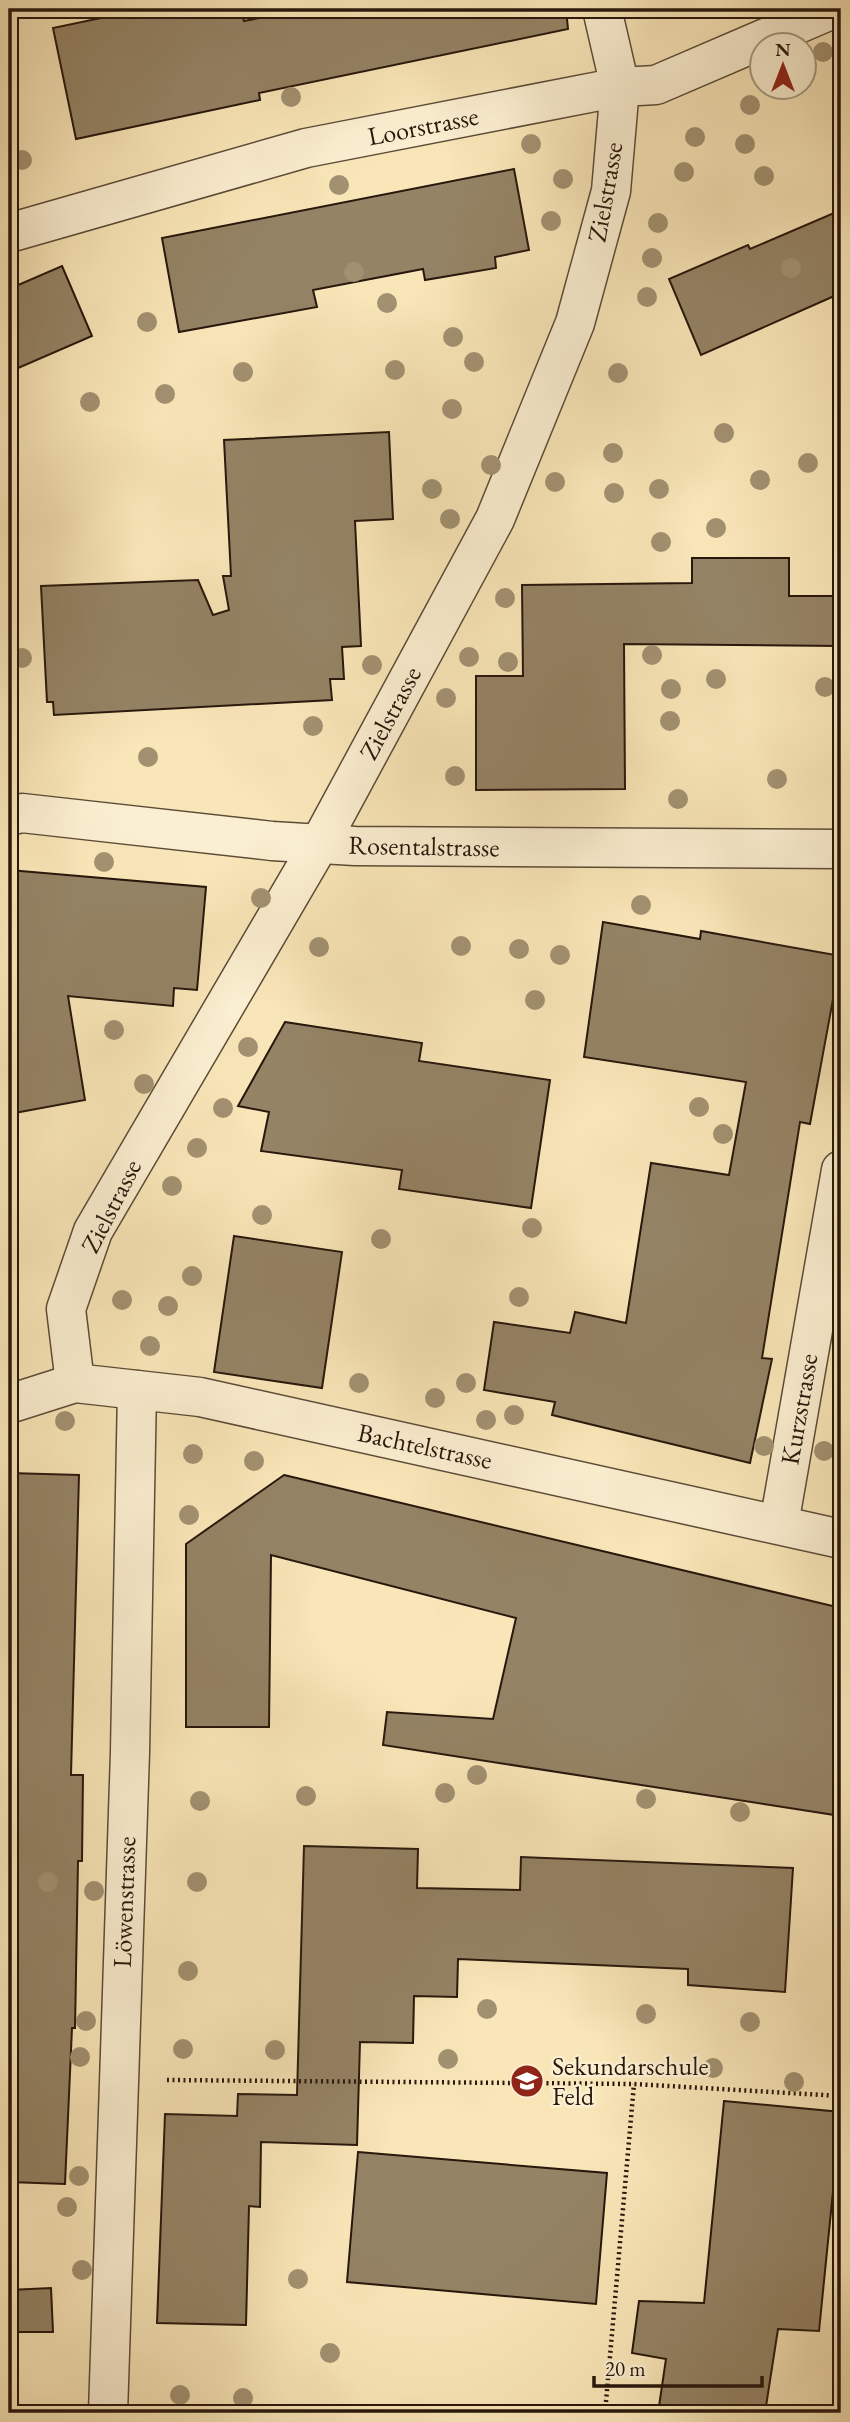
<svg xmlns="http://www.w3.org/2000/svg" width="850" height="2422" font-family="'EB Garamond',serif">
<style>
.building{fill:#948365;stroke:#27170c;stroke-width:2}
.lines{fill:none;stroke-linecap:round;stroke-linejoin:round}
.minor-casing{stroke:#5c4b37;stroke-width:41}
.path{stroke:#27170c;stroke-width:4.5;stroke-dasharray:2 3.5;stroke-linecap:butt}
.minor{stroke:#fbefd1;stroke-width:38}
.tree{fill:#a29171}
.labels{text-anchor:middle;stroke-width:5;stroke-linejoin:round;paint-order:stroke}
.street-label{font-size:26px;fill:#27170c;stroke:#fbefd1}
.poi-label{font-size:26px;fill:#27170c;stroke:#fbefd1;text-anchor:start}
</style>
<rect width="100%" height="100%" fill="#f9e6b8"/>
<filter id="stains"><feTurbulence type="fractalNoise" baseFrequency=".00286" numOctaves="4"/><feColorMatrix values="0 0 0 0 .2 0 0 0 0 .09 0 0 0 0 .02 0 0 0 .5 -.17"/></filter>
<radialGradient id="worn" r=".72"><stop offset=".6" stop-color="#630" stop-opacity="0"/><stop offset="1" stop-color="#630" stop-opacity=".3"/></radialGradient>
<!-- building -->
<g class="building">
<polygon points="144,9 241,9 244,21 305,9 566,9 568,29 259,93 260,100 76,139 53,28"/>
<polygon points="514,169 529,250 495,257 496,268 425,280 423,269 313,290 317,307 179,332 162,238"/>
<polygon points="841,210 841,293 701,355 669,279 748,245 750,249"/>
<polygon points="62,266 92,336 9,372 9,289"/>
<polygon points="389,432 393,519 355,521 361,646 342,647 344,679 330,679 332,700 54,715 53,702 47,702 41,586 198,580 213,615 229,610 223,576 231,576 224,440"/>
<polygon points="692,558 789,558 789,596 841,596 841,646 624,644 625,789 476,790 476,676 523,676 522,585 692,583"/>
<polygon points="9,870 206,887 197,990 174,988 173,1006 68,996 85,1100 9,1114"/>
<polygon points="603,922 700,939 701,931 841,956 810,1124 800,1122 762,1358 772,1359 750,1463 552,1415 555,1402 484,1390 494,1322 570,1333 575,1312 626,1323 651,1163 729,1175 746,1082 584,1057"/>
<polygon points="285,1022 422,1043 419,1061 550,1080 531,1208 399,1189 402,1170 261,1151 269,1112 238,1106"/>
<polygon points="234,1236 342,1252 322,1388 214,1372"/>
<polygon points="9,1473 79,1475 71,1775 83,1775 82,1861 78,1861 75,2028 72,2028 65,2184 9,2182"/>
<polygon points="284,1475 841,1608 841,1816 383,1745 387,1712 493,1719 516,1618 271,1555 269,1727 186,1727 186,1544"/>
<polygon points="304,1846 418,1849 417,1888 520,1890 521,1857 793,1868 785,1992 688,1985 688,1969 458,1959 457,1997 414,1996 413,2043 360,2042 357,2145 261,2142 260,2207 249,2206 246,2325 157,2323 165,2114 237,2116 238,2094 297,2095"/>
<polygon points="724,2101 841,2112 819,2331 778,2329 765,2413 658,2413 666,2359 632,2353 639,2301 704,2303"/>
<polygon points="358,2152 607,2173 596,2304 347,2282"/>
<polygon points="51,2288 53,2332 9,2332 9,2290"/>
</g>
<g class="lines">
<defs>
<g id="minor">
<polyline points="9,233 306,148 620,87 656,85 833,9"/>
<polyline points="9,816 22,813 272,841 355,846 841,849"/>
<polyline points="75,1383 66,1309 93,1231 320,843 495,519 575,323 611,191 620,87 602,9"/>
<polyline points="9,1404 75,1383 200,1397 841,1539"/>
<polyline points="779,1524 841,1170"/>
<polyline points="108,2413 130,1752 137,1390"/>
</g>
</defs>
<!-- minor casing -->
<use href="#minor" class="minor-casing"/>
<!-- path -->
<g class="path">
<polyline points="167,2080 634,2084 841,2096"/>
<polyline points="605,2413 634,2084"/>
<polyline points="827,2413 841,2397"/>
</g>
<!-- minor -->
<use href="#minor" class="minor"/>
</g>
<!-- trees -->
<g class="tree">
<circle cx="823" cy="52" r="10"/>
<circle cx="291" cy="97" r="10"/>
<circle cx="750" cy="105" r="10"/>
<circle cx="695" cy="137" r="10"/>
<circle cx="531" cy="144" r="10"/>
<circle cx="745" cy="144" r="10"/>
<circle cx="22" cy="160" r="10"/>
<circle cx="684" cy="172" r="10"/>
<circle cx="764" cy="176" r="10"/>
<circle cx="563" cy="179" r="10"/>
<circle cx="339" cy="185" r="10"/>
<circle cx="551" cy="221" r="10"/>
<circle cx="658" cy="223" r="10"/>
<circle cx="652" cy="258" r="10"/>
<circle cx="791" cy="268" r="10"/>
<circle cx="354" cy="272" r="10"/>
<circle cx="647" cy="297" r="10"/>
<circle cx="387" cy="303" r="10"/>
<circle cx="147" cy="322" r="10"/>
<circle cx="453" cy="337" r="10"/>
<circle cx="474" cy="362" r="10"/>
<circle cx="395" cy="370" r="10"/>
<circle cx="243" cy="372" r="10"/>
<circle cx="618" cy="373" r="10"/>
<circle cx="165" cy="394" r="10"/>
<circle cx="90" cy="402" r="10"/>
<circle cx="452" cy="409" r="10"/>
<circle cx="724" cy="433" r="10"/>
<circle cx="613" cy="453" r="10"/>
<circle cx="808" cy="463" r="10"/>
<circle cx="491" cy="465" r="10"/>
<circle cx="760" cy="480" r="10"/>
<circle cx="555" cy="482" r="10"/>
<circle cx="432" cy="489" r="10"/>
<circle cx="659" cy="489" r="10"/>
<circle cx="614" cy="493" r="10"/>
<circle cx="450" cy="519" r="10"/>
<circle cx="716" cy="528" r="10"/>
<circle cx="661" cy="542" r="10"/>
<circle cx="505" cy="598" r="10"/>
<circle cx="652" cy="655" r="10"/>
<circle cx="469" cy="657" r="10"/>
<circle cx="22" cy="658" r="10"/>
<circle cx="508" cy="662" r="10"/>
<circle cx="372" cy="665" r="10"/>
<circle cx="716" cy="679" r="10"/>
<circle cx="825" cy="687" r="10"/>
<circle cx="671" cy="689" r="10"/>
<circle cx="446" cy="698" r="10"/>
<circle cx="670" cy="721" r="10"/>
<circle cx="313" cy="726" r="10"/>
<circle cx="148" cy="757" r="10"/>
<circle cx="455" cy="776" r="10"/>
<circle cx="777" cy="779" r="10"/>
<circle cx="678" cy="799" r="10"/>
<circle cx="104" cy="862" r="10"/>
<circle cx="261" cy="898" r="10"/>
<circle cx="641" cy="905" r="10"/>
<circle cx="461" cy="946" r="10"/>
<circle cx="319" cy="947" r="10"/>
<circle cx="519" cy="949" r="10"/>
<circle cx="560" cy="955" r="10"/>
<circle cx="535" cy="1000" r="10"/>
<circle cx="114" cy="1030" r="10"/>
<circle cx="248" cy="1047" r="10"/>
<circle cx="144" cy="1084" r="10"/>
<circle cx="699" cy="1107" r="10"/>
<circle cx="223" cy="1108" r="10"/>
<circle cx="723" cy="1134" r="10"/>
<circle cx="197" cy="1148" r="10"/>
<circle cx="172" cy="1186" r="10"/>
<circle cx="262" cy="1215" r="10"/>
<circle cx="532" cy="1228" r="10"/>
<circle cx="381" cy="1239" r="10"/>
<circle cx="192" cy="1276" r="10"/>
<circle cx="519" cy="1297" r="10"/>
<circle cx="122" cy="1300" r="10"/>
<circle cx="168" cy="1306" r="10"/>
<circle cx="150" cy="1346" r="10"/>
<circle cx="359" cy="1383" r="10"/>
<circle cx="466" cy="1383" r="10"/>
<circle cx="435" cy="1398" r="10"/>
<circle cx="514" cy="1415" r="10"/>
<circle cx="486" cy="1420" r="10"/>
<circle cx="65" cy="1421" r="10"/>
<circle cx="764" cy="1446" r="10"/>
<circle cx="824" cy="1451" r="10"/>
<circle cx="193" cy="1454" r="10"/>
<circle cx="254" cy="1461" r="10"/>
<circle cx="189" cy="1515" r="10"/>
<circle cx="477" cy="1775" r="10"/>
<circle cx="445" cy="1793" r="10"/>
<circle cx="306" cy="1796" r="10"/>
<circle cx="646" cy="1799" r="10"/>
<circle cx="200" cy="1801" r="10"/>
<circle cx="740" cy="1812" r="10"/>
<circle cx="48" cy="1882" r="10"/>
<circle cx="197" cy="1882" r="10"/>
<circle cx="94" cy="1891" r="10"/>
<circle cx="188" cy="1971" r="10"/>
<circle cx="487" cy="2009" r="10"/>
<circle cx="646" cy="2014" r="10"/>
<circle cx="86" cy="2021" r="10"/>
<circle cx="750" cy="2022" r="10"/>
<circle cx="183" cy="2049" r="10"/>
<circle cx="275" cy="2050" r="10"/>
<circle cx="80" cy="2057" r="10"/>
<circle cx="448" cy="2059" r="10"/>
<circle cx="713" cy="2068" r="10"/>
<circle cx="794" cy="2082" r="10"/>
<circle cx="79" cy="2176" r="10"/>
<circle cx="67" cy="2207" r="10"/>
<circle cx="82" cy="2270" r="10"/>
<circle cx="298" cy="2279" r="10"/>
<circle cx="330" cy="2353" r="10"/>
<circle cx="180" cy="2395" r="10"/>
<circle cx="243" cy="2398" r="10"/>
</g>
<!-- icons -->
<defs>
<symbol id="school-disc" viewBox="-11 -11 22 22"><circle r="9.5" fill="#8f2418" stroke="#fbefd1"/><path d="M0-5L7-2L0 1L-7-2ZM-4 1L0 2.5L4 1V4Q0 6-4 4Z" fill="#fff"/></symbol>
</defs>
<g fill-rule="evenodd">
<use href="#school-disc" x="508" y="2062" width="38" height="38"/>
</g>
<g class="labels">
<!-- street labels -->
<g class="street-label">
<text transform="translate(423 126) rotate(-11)" y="9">Loorstrasse</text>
<text transform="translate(605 192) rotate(-80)" y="9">Zielstrasse</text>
<text transform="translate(390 713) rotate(-62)" y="9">Zielstrasse</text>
<text transform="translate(424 846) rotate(1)" y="9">Rosentalstrasse</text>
<text transform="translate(111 1206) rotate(-63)" y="9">Zielstrasse</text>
<text transform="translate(799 1409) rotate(-80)" y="9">Kurzstrasse</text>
<text transform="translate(425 1446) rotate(12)" y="9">Bachtelstrasse</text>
<text transform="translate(124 1902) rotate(-88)" y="9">Löwenstrasse</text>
</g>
<!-- poi labels -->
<g class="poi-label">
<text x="552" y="2075">Sekundarschule<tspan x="552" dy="30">Feld</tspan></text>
</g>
</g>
<!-- margin -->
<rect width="850" height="2422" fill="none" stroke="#f9e6b8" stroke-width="35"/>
<rect x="10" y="10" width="829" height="2401" fill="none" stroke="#27170c" stroke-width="3.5"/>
<rect x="18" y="18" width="815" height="2387" fill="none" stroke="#27170c" stroke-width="2"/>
<!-- north arrow -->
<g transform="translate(783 66)"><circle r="33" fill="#fbefd1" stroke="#a69982" stroke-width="2"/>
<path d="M0-5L12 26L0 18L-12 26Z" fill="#8f2418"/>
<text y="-10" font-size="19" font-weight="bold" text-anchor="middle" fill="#27170c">N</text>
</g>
<!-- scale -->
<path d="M594 2376v10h168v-10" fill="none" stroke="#27170c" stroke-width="3.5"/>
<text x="605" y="2376" font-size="21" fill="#27170c" stroke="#fbefd1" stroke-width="5" paint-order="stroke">20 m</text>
<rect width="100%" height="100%" filter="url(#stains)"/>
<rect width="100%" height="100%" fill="url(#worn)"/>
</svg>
